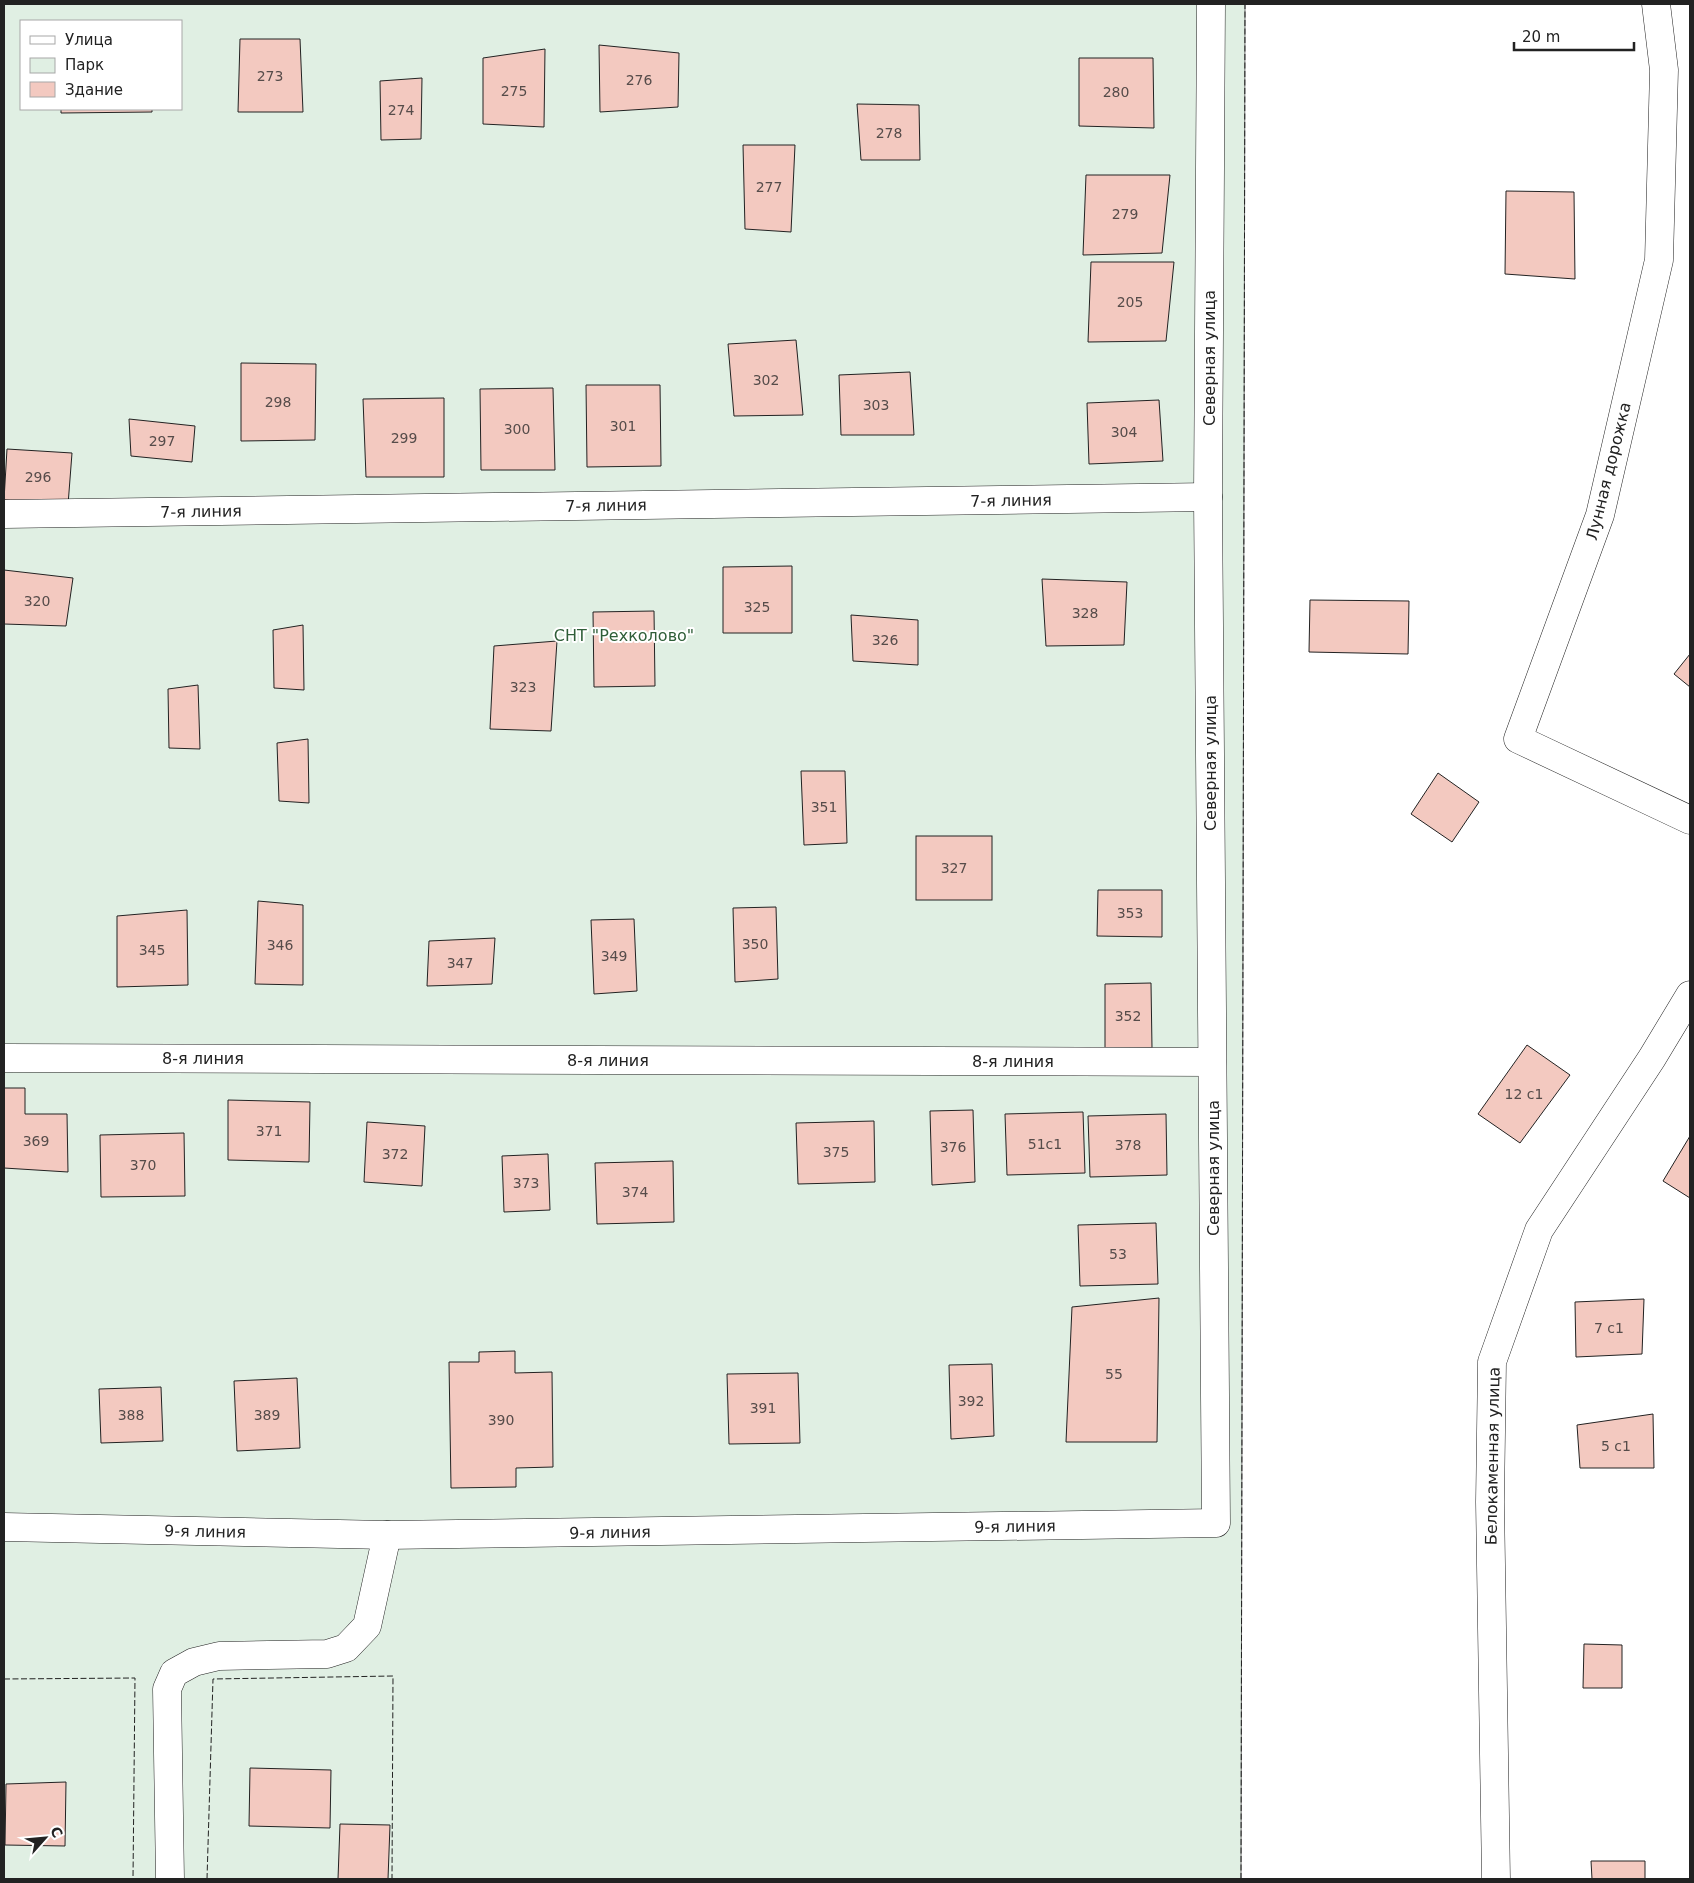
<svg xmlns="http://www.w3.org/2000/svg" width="1694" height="1883" font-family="'DejaVu Sans',sans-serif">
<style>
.green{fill:#e0efe3;stroke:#6f6f6f;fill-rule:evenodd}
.building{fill:#f3c9c0;stroke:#222}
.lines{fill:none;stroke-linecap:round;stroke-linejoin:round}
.minor-casing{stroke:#222;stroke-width:29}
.minor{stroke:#fff;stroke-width:28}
.fence{stroke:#222;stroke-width:1;stroke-dasharray:6 2.5;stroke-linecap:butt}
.labels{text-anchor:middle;stroke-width:4;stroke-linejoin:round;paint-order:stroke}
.number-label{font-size:14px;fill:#564c4a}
.street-label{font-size:16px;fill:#222;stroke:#fff}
.park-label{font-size:16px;fill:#2f5e38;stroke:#fff}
</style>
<rect width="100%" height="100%" fill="#fff"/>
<!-- green -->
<path class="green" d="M4,4H1245L1241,1879H4ZM21,21H181V109H21Z"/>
<!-- building -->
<g class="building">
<polygon points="240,39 300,39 303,112 238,112"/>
<polygon points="599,45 679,53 678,107 600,112"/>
<polygon points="545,49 544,127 483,124 483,58"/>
<polygon points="1079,58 1153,58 1154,128 1079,126"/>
<polygon points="422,78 421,139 381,140 380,81"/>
<polygon points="857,104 919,105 920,160 861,160"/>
<polygon points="61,109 152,109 152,112 61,113"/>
<polygon points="743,145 795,145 791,232 745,229"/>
<polygon points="1086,175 1170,175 1162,253 1083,255"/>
<polygon points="1506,191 1574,192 1575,279 1505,274"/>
<polygon points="1091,262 1174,262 1166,341 1088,342"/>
<polygon points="796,340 803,415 734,416 728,344"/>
<polygon points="241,363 316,364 315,440 241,441"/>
<polygon points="910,372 914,435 841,435 839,375"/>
<polygon points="586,385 660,385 661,466 587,467"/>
<polygon points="553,388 555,470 481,470 480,389"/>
<polygon points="444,398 444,477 366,477 363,399"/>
<polygon points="1159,400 1163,461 1089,464 1087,403"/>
<polygon points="129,419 195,426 192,462 131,456"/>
<polygon points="7,449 72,453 68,505 4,500"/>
<polygon points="792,566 792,633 723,633 723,567"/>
<polygon points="4,570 73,578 66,626 4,624"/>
<polygon points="1042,579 1127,582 1124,645 1046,646"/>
<polygon points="1310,600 1409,601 1408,654 1309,652"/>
<polygon points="654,611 655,686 594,687 593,612"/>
<polygon points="851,615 918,620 918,665 853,661"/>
<polygon points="303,625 304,690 274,688 273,630"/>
<polygon points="557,641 551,731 490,729 494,646"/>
<polygon points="1690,654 1690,687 1674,674"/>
<polygon points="198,685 200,749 169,748 168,689"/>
<polygon points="308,739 309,803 279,801 277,743"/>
<polygon points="801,771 845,771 847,843 804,845"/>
<polygon points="1438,773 1479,802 1452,842 1411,814"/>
<rect x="916" y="836" width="76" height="64"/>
<polygon points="1098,890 1162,890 1162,937 1097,936"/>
<polygon points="258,901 303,905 303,985 255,984"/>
<polygon points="776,907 778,979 735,982 733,908"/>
<polygon points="187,910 188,985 117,987 117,916"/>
<polygon points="634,919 637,991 594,994 591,920"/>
<polygon points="495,938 492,984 427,986 429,941"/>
<polygon points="1151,983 1152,1048 1105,1048 1105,984"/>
<polygon points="1527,1045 1570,1075 1520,1143 1478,1114"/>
<polygon points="4,1088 25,1088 25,1114 67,1114 68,1172 4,1168"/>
<polygon points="228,1100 310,1102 309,1162 228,1160"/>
<polygon points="973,1110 975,1182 932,1185 930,1111"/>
<polygon points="1083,1112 1085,1173 1007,1175 1005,1114"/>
<polygon points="1166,1114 1167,1175 1090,1177 1088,1116"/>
<polygon points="874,1121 875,1182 798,1184 796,1123"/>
<polygon points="367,1122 425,1126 422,1186 364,1182"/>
<polygon points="184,1133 185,1196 101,1197 100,1135"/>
<polygon points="1690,1136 1690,1198 1663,1181"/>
<polygon points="548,1154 550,1210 504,1212 502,1156"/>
<polygon points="673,1161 674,1222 597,1224 595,1163"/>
<polygon points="1156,1223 1158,1284 1080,1286 1078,1225"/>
<polygon points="1159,1298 1157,1442 1066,1442 1072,1307"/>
<polygon points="1644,1299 1642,1354 1576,1357 1575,1302"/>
<polygon points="515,1351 515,1373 552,1372 553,1467 516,1468 516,1487 451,1488 449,1362 479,1362 479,1352"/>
<polygon points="992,1364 994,1436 951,1439 949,1365"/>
<polygon points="798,1373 800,1443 729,1444 727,1374"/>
<polygon points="297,1378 300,1448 237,1451 234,1381"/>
<polygon points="161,1387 163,1441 101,1443 99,1389"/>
<polygon points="1653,1414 1654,1468 1580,1468 1577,1425"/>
<polygon points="1584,1644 1622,1645 1622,1688 1583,1688"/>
<polygon points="250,1768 331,1770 330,1828 249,1826"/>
<polygon points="66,1782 65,1846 5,1845 6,1784"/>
<polygon points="340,1824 390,1825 388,1879 338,1879"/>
<polygon points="1591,1861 1645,1861 1645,1879 1592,1879"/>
</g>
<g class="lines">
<defs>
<g id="minor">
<polyline points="1656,4 1664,70 1659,260 1600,515 1518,739 1690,820"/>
<polyline points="4,514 1208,497"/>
<polyline points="4,1058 1212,1062"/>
<polyline points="4,1527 387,1535 1216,1523 1208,497 1211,4"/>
<polyline points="170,1879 167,1689 174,1673 194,1662 219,1656 327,1654 346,1648 367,1626 387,1535"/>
<polyline points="1496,1879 1490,1502 1492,1362 1539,1230 1652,1058 1690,995"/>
</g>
</defs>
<!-- minor casing -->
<use href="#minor" class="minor-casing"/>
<!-- minor -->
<use href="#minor" class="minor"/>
<!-- fence -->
<g class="fence">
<polyline points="4,1679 135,1678 133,1879"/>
<polyline points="207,1879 213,1679 393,1676 392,1879"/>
<polyline points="1241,1879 1245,4"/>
</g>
</g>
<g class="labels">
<!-- number labels -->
<g class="number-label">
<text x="270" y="81">273</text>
<text x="639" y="85">276</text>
<text x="514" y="96">275</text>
<text x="1116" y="97">280</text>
<text x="401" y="115">274</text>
<text x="889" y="138">278</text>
<text x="769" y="192">277</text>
<text x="1125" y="219">279</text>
<text x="1130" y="307">205</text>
<text x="766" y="385">302</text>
<text x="278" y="407">298</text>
<text x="876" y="410">303</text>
<text x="623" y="431">301</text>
<text x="517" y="434">300</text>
<text x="1124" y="437">304</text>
<text x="404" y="443">299</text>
<text x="162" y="446">297</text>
<text x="38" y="482">296</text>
<text x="37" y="606">320</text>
<text x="757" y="612">325</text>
<text x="1085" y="618">328</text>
<text x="885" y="645">326</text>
<text x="523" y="692">323</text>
<text x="824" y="812">351</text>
<text x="954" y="873">327</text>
<text x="1130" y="918">353</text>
<text x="755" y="949">350</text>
<text x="280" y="950">346</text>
<text x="152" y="955">345</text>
<text x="614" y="961">349</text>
<text x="460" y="968">347</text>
<text x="1128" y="1021">352</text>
<text x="1524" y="1099">12 с1</text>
<text x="269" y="1136">371</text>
<text x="36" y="1146">369</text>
<text x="1045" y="1149">51с1</text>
<text x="1128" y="1150">378</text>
<text x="953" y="1152">376</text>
<text x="836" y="1157">375</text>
<text x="395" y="1159">372</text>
<text x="143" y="1170">370</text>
<text x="526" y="1188">373</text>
<text x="635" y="1197">374</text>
<text x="1118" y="1259">53</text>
<text x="1609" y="1333">7 с1</text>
<text x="1114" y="1379">55</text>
<text x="971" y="1406">392</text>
<text x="763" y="1413">391</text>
<text x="131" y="1420">388</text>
<text x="267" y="1420">389</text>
<text x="501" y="1425">390</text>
<text x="1616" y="1451">5 с1</text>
</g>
<!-- street labels -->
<g class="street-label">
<text transform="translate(1209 358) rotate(-90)" y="6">Северная улица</text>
<text transform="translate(1608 471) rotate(-76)" y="6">Лунная дорожка</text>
<text transform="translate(1011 500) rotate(-1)" y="6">7-я линия</text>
<text transform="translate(606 505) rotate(-1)" y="6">7-я линия</text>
<text transform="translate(201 511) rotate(-1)" y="6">7-я линия</text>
<text transform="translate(1210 763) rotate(-90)" y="6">Северная улица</text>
<text x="203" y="1064">8-я линия</text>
<text x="608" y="1066">8-я линия</text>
<text x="1013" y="1067">8-я линия</text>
<text transform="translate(1213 1168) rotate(-90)" y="6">Северная улица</text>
<text transform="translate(1492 1456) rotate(-89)" y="6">Белокаменная улица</text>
<text transform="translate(1015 1526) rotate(-1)" y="6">9-я линия</text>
<text transform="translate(205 1531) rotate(1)" y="6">9-я линия</text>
<text transform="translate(610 1532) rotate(-1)" y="6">9-я линия</text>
</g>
<!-- park labels -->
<g class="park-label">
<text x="624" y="641">СНТ "Рехколово"</text>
</g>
</g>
<!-- border -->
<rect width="1694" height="1883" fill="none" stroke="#222222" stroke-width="10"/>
<!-- legend -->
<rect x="20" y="20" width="162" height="90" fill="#ffffff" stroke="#a7a7a7"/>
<rect x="30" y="36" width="25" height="8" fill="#ffffff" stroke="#a7a7a7"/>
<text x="65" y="45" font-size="15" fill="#222222">Улица</text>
<rect x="30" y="58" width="25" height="15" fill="#e0efe3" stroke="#a7a7a7"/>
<text x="65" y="70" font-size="15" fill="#222222">Парк</text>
<rect x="30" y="82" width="25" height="15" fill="#f3c9c0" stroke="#a7a7a7"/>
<text x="65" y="95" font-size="15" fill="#222222">Здание</text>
<!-- north arrow -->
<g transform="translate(45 1838) rotate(63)" stroke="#ffffff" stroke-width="4" paint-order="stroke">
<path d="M0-4L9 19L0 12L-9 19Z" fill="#222222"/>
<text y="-8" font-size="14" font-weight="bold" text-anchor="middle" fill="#222222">С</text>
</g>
<!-- scale -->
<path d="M1514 42v8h120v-8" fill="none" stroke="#222222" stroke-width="2.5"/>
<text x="1522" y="42" font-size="15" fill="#222222" stroke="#ffffff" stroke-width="4" paint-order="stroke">20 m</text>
</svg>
